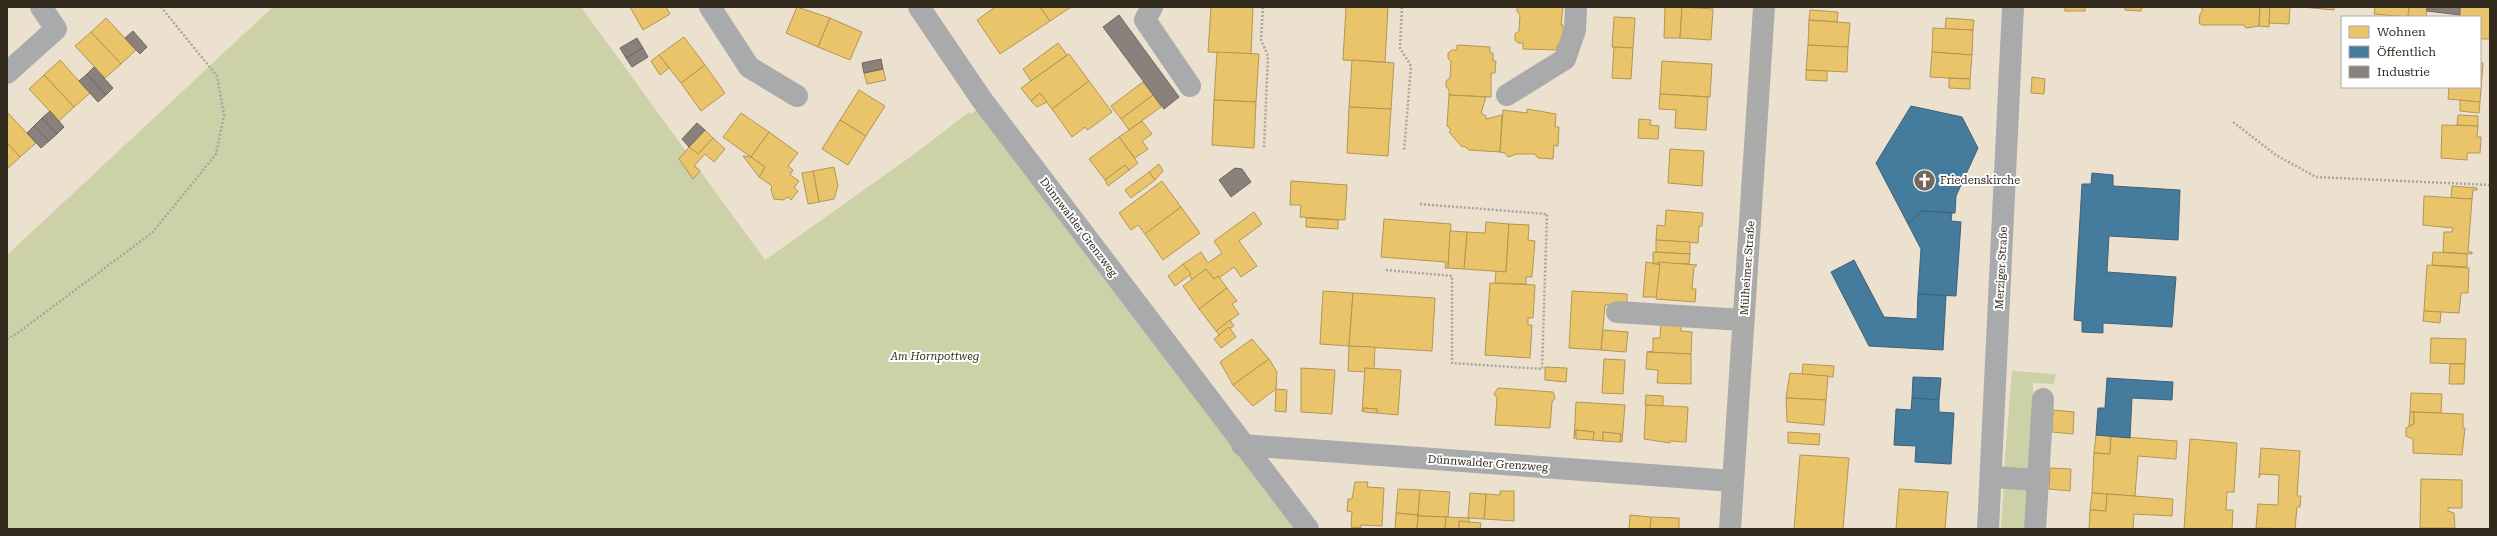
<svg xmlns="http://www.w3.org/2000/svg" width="2497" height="536" font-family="'Roboto Serif',serif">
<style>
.green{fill:#cdd1a7}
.homes{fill:#e9c46a;stroke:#b29653}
.public{fill:#457b9d;stroke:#3f6276}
.industry{fill:#8a817c;stroke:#6f675f}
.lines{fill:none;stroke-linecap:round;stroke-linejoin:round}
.path{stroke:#a7a6a2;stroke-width:2.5;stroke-dasharray:2 2;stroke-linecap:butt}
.minor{stroke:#a8aaab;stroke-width:22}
.major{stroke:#ababa9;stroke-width:22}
.labels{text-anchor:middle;stroke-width:4;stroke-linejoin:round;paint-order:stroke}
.poi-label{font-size:11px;fill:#31291c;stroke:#fff;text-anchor:start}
.street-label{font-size:11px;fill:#31291c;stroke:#fff}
.park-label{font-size:11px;font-style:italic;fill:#2c3413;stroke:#fff}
</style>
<rect width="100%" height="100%" fill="#ece1cf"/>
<!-- green -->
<g class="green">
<polygon points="273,7 581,7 765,260 916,153 969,112 971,114 978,109 1294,529 7,529 7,255"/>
<polygon points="2012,371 2056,374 2054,384 2033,383 2033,463 2029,468 2004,469"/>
<polygon points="2004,484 2024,488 2028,492 2025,529 2001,529"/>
</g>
<!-- homes -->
<g class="homes">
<polygon points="630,7 666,7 670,14 643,30"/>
<polygon points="797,7 830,18 818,47 786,33"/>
<polygon points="995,7 1040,7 1050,21 1000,54 977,20"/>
<polygon points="1040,7 1071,7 1050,21"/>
<polygon points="1211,7 1253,7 1251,54 1208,52"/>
<polygon points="1346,7 1388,7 1385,62 1343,60"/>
<polygon points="1517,7 1563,7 1561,25 1563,25 1563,37 1560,45 1557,45 1557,50 1523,49 1523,43 1518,43 1515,40 1515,34 1519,31 1520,15 1517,11"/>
<polygon points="1665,7 1682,7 1680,38 1664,38"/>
<polygon points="1682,7 1713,9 1711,40 1680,38"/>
<rect x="2065" y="7" width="20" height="4"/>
<polygon points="2125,7 2142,7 2141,11 2125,10"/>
<polygon points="2202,7 2260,7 2259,26 2246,28 2244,25 2202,25 2199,23 2200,14 2202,12"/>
<polygon points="2260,7 2270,7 2269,27 2259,26"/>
<polygon points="2270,7 2290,7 2289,24 2269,23"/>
<polygon points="2302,7 2334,7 2334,10"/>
<polygon points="2375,7 2409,7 2408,17 2374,14"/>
<polygon points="2409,7 2427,7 2426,17 2408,17"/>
<polygon points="2460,7 2490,7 2490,39 2480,39 2480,17 2459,17"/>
<polygon points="1810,10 1838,12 1837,22 1809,20"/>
<polygon points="1614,17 1635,18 1633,48 1612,47"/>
<polygon points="106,18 136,50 121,64 91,32"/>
<polygon points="830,18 862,32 850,60 818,47"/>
<polygon points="1946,18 1974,20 1973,30 1945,29"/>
<polygon points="1809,20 1850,23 1848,47 1808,45"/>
<polygon points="1933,28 1973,30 1972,55 1932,52"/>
<polygon points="91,32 121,64 105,78 75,46"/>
<polygon points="684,37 705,65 681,83 659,55"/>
<polygon points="1058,43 1067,55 1031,81 1023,69"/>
<polygon points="1457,45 1490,47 1490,53 1493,53 1493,61 1496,61 1495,73 1491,73 1491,97 1449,95 1449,90 1446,86 1446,81 1450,78 1451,62 1448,58 1448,53 1452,50 1457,50"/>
<polygon points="1808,45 1848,47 1847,72 1806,70"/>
<polygon points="1614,47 1633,48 1631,79 1612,78"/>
<polygon points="1217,52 1259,54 1256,102 1214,100"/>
<polygon points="1932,52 1972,55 1970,79 1930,77"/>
<polygon points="1069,54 1089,81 1052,109 1040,93 1031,101 1021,88"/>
<polygon points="659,55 669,68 660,75 651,61"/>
<polygon points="60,60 90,93 74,107 44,75"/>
<polygon points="1352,60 1394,63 1391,109 1349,107"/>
<polygon points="1662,61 1712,64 1710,97 1660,94"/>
<polygon points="2480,63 2483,63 2480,102 2448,99 2449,87 2480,87"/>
<polygon points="705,65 725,93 701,111 681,83"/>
<polygon points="883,69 886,80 867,84 864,73"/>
<polygon points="1806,70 1827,71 1827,81 1806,80"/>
<polygon points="44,75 74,107 59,121 29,89"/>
<polygon points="2032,77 2045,79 2044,94 2031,93"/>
<polygon points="1949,78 1970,79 1970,89 1949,88"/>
<polygon points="1089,81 1112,112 1089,129 1087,130 1085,127 1072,137 1052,109"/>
<polygon points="1143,82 1153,95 1121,119 1111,106"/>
<polygon points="859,90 885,106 866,136 840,120"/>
<polygon points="1040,93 1047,102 1037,107 1031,101"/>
<polygon points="1660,94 1708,97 1706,130 1675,128 1676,110 1659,109"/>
<polygon points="1153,95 1161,107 1129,130 1121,119"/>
<polygon points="1449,95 1486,97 1481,113 1486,116 1486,119 1502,115 1500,152 1469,150 1464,146 1462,147 1449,132 1451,130 1447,126"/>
<polygon points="1214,100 1256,102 1254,148 1212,145"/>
<polygon points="2460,100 2480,102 2479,113 2460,111"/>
<polygon points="1349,107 1391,109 1388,156 1347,153"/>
<polygon points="1527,109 1556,114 1555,127 1559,127 1558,146 1554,145 1553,159 1538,158 1535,154 1517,154 1508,157 1505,153 1500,152 1503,110 1527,113"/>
<polygon points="7,112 36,143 20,157 7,143"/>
<polygon points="741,113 769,132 751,157 723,137"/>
<polygon points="2458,115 2478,116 2478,126 2457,125"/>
<polygon points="1639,119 1651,120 1650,125 1659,126 1658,139 1638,138"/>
<polygon points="840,120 866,136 848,165 822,149"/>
<polygon points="1142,121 1152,134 1142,141 1148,149 1135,158 1119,137"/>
<polygon points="2442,125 2478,126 2477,137 2481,137 2480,153 2467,153 2467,160 2441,158"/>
<polygon points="705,130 713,138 698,154 689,147"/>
<polygon points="769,132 798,153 788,166 793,170 790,175 799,181 794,188 798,191 791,200 788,197 783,200 774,199 771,190 772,186 759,177 765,167 751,157"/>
<polygon points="1119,137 1138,163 1129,170 1125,165 1105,180 1089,159"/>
<polygon points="713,138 725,149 714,162 705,154 694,166 700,171 693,179 679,159 689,147 698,154"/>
<polygon points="7,143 20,157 7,169"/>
<polygon points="1670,149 1704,151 1702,186 1668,183"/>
<polygon points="743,156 751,157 765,167 759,177"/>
<polygon points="1159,164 1163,171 1155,180 1149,172"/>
<polygon points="1125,165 1129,170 1108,186 1105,180"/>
<polygon points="834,167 838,186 834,199 819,202 813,171"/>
<polygon points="813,171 819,202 808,204 802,173"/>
<polygon points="1149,172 1155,180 1131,198 1125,190"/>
<polygon points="1162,181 1181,207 1145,234 1138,225 1131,230 1119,213"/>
<polygon points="1291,181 1347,185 1345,220 1300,217 1301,205 1290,205"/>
<polygon points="2452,186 2477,188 2477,190 2473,190 2472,199 2451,198"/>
<polygon points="2424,196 2472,199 2468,252 2472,252 2472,254 2443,252 2444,232 2452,232 2453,228 2423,225"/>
<polygon points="1181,207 1200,233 1163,260 1145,234"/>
<polygon points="1666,210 1703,213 1702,226 1699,226 1698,243 1656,240 1657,225 1665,226"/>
<polygon points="1254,212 1262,224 1239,241 1257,266 1241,277 1234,267 1219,278 1218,276 1214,279 1206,269 1192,280 1183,264 1201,252 1208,263 1222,253 1214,241"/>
<polygon points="1306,218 1338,220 1338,229 1306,227"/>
<polygon points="1384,219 1451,224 1448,268 1445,268 1446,262 1381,257"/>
<polygon points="1486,222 1509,224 1506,272 1464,269 1467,232 1485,233"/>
<polygon points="1509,224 1529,225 1528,240 1535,241 1532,277 1526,277 1526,284 1495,283 1496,271 1506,272"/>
<polygon points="1450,231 1467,232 1464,269 1448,268"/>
<polygon points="1656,240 1690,242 1690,254 1656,252"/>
<polygon points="1653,252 1690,254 1689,264 1653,263"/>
<polygon points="2433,252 2467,254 2467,267 2432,265"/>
<polygon points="1646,262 1660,265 1658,297 1643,297"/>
<polygon points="1658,262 1697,265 1694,267 1692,289 1696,289 1695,302 1656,299 1660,265"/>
<polygon points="1183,264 1191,274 1175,286 1168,276"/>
<polygon points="2427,265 2469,268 2468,293 2461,293 2459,313 2424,311"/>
<polygon points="1206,269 1214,279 1218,276 1227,288 1199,309 1183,286"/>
<polygon points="1490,283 1535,285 1533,318 1528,318 1528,325 1532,325 1530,358 1485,355"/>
<polygon points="1227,288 1237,301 1232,304 1239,314 1216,331 1199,309"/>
<polygon points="1323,291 1353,293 1349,346 1320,344"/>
<polygon points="1572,291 1627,294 1627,306 1605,305 1601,350 1569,348"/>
<polygon points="1353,293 1435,298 1432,351 1349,346"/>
<polygon points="2424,311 2441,312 2440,323 2423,321"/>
<polygon points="1230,320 1234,326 1219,335 1216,331"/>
<polygon points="1661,320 1681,322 1681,331 1692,332 1691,354 1647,352 1653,351 1653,338 1660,338"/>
<polygon points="1229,327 1236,337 1221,348 1214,339"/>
<polygon points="1603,330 1628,332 1626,352 1601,350"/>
<polygon points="2431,338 2466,339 2465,364 2430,363"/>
<polygon points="1252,339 1269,359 1233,385 1220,362"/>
<polygon points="1349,346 1375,347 1374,369 1365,368 1365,372 1348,371"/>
<polygon points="1647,352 1691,354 1691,384 1657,383 1658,370 1646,369"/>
<polygon points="1269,359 1277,372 1276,389 1253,406 1233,385"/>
<polygon points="1604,359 1625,360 1623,394 1602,393"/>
<polygon points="1803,364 1834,366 1833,377 1802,374"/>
<polygon points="2450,364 2465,364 2464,384 2449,384"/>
<polygon points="1545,367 1567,368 1566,382 1545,380"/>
<polygon points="1301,368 1335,370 1332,414 1301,412"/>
<polygon points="1365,368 1401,370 1398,415 1377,413 1377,409 1364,408 1362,412"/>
<polygon points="1790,373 1828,376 1826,400 1786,398"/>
<polygon points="1498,388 1553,392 1555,398 1552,402 1550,428 1495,425 1497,398 1494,394"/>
<polygon points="1276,389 1287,390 1286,412 1275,411"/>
<polygon points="2411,393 2442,394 2441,413 2410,412"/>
<polygon points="1646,395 1663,396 1663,406 1645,405"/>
<polygon points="1786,398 1826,400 1824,425 1787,422"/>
<polygon points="1576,402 1625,405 1622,442 1620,442 1621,434 1603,432 1603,441 1593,440 1594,432 1576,430 1574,439"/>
<polygon points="1646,405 1688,407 1686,442 1670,441 1670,443 1644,439"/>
<polygon points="1364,408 1377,409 1377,413 1364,412"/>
<polygon points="2053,410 2074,412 2073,434 2052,432"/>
<polygon points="2410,412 2414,412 2414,424 2409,426"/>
<polygon points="2414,412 2463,414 2463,428 2465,428 2462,455 2413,453 2413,439 2406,436 2406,428 2414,424"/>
<polygon points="1576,430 1594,432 1593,440 1576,439"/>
<polygon points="1603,432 1621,434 1620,442 1603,441"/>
<polygon points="1788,432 1820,434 1819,445 1788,443"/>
<polygon points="2096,435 2111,436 2110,454 2094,453"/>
<polygon points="2111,436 2177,441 2176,459 2138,456 2135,496 2092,493 2094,453 2110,454"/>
<polygon points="2190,439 2237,443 2234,492 2227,492 2226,510 2233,510 2232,529 2184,529"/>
<polygon points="2261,448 2300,451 2297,496 2301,496 2300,507 2297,507 2295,529 2256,528 2258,504 2278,505 2279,475 2260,474 2259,478"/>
<polygon points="1800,455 1849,458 1843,529 1794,529"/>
<polygon points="2050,468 2071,469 2070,491 2049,489"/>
<polygon points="2421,479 2462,480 2462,508 2448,508 2448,511 2454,513 2455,528 2420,528"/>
<polygon points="1355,482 1368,482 1367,487 1384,488 1382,526 1361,525 1361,528 1351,527 1352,512 1347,511 1348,499 1352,499"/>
<polygon points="1398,489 1420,490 1418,515 1396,513"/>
<polygon points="1899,489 1948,492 1945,529 1896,529"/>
<polygon points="1420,490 1450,492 1448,517 1418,516"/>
<polygon points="1500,491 1514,491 1514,521 1484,519 1486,494 1500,495"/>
<polygon points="1470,493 1486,494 1484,519 1468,518"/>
<polygon points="2092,493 2107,494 2106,511 2090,510"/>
<polygon points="2107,494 2173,499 2172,516 2134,514 2133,529 2089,529 2090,510 2106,511"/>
<polygon points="1396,513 1418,515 1417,529 1395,529"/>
<polygon points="1630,515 1651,517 1650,529 1629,529"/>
<polygon points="1418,516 1446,517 1445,529 1417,529"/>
<polygon points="1446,517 1469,518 1469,522 1459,521 1459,529 1445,529"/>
<polygon points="1651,517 1679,518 1679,529 1650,529"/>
<polygon points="1459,521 1481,523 1480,529 1459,529"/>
</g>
<!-- public -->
<g class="public">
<polygon points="1911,106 1962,117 1978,148 1956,196 1955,213 1922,211 1908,224 1876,163"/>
<polygon points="2092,173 2113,175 2113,186 2180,190 2178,240 2109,236 2107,272 2176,277 2172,327 2103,323 2103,333 2082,332 2082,321 2074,320 2082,184 2091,184"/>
<polygon points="1922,211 1952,213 1951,221 1961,222 1956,296 1918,294 1921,249 1908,224"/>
<polygon points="1854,260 1884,317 1917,319 1918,294 1946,296 1943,350 1869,346 1831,272"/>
<polygon points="1913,377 1941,378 1939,400 1912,398"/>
<polygon points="2107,378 2173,382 2172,400 2132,398 2130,438 2096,435 2098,408 2105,408"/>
<polygon points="1912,398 1939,400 1939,412 1954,413 1951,464 1915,462 1916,446 1894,445 1896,409 1911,410"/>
</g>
<!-- industry -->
<g class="industry">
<polygon points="2427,7 2460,7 2460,15 2427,11"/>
<polygon points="1119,15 1179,97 1164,109 1103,27"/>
<polygon points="133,31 147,47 140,54 125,38"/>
<polygon points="637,38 643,48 626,58 620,48"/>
<polygon points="643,48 648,57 632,67 626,58"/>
<polygon points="881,59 883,69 864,73 862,63"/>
<polygon points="94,67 113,88 106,95 87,74"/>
<polygon points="87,74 106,95 98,102 79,81"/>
<polygon points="50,111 64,127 57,134 42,118"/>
<polygon points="42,118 57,134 49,141 34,126"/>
<polygon points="697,123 705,130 689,147 682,139"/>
<polygon points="34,126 49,141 41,148 27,133"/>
<polygon points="1235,168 1242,169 1251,182 1231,197 1219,180"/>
</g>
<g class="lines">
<!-- path -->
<g class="path">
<polyline points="1263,7 1261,40 1268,56 1264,148"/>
<polyline points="1402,7 1400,48 1411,66 1404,151"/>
<polyline points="2233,122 2276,155 2316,177 2490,185"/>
<polyline points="1386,270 1452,276 1452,363 1542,369 1547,214 1419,204"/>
<polyline points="7,339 19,332 153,232 216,154 224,115 217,76 161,7"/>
</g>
<!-- minor -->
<g class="minor">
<polyline points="710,7 749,67 797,96"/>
<polyline points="919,7 982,100 1308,529"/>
<polyline points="1152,7 1145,20 1190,86"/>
<polyline points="7,73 56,29 41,7"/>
<polyline points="1507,95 1565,59 1575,30 1576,7"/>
<polyline points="1617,312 1743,320"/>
<polyline points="1242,445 1733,481"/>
<polyline points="1991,477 2038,480 2043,399"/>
<polyline points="1988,529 2013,7"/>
<polyline points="2035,529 2038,480"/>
</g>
<!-- major -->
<polyline class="major" points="1730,529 1764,7"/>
</g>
<!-- icons -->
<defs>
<symbol id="church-disc" viewBox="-11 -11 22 22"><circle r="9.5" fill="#72695b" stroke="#fff"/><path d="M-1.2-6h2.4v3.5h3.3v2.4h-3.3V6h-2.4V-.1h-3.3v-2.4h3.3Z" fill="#fff"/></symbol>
</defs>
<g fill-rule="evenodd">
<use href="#church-disc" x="1912" y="168" width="25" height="25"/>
</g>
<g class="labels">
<!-- poi labels -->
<g class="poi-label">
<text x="1940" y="184">Friedenskirche</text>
</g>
<!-- street labels -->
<g class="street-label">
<text transform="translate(1079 227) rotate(53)" y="4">Dünnwalder Grenzweg</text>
<text transform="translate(1747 268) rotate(-86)" y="4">Mülheimer Straße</text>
<text transform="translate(2001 268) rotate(-87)" y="4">Merziger Straße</text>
<text transform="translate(1488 463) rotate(4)" y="4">Dünnwalder Grenzweg</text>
</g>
<!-- park labels -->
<g class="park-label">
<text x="935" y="360">Am Hornpottweg</text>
</g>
</g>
<!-- border -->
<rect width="2497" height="536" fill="none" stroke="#31291c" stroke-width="16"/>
<!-- legend -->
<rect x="2341" y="16" width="140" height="72" fill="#ffffff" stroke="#ada9a4"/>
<rect x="2349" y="26" width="20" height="12" fill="#e9c46a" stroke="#ada9a4"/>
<text x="2377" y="36" font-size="12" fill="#31291c">Wohnen</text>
<rect x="2349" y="46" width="20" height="12" fill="#457b9d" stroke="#ada9a4"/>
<text x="2377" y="56" font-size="12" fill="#31291c">Öffentlich</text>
<rect x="2349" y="66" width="20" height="12" fill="#8a817c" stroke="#ada9a4"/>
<text x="2377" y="76" font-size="12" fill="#31291c">Industrie</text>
</svg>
